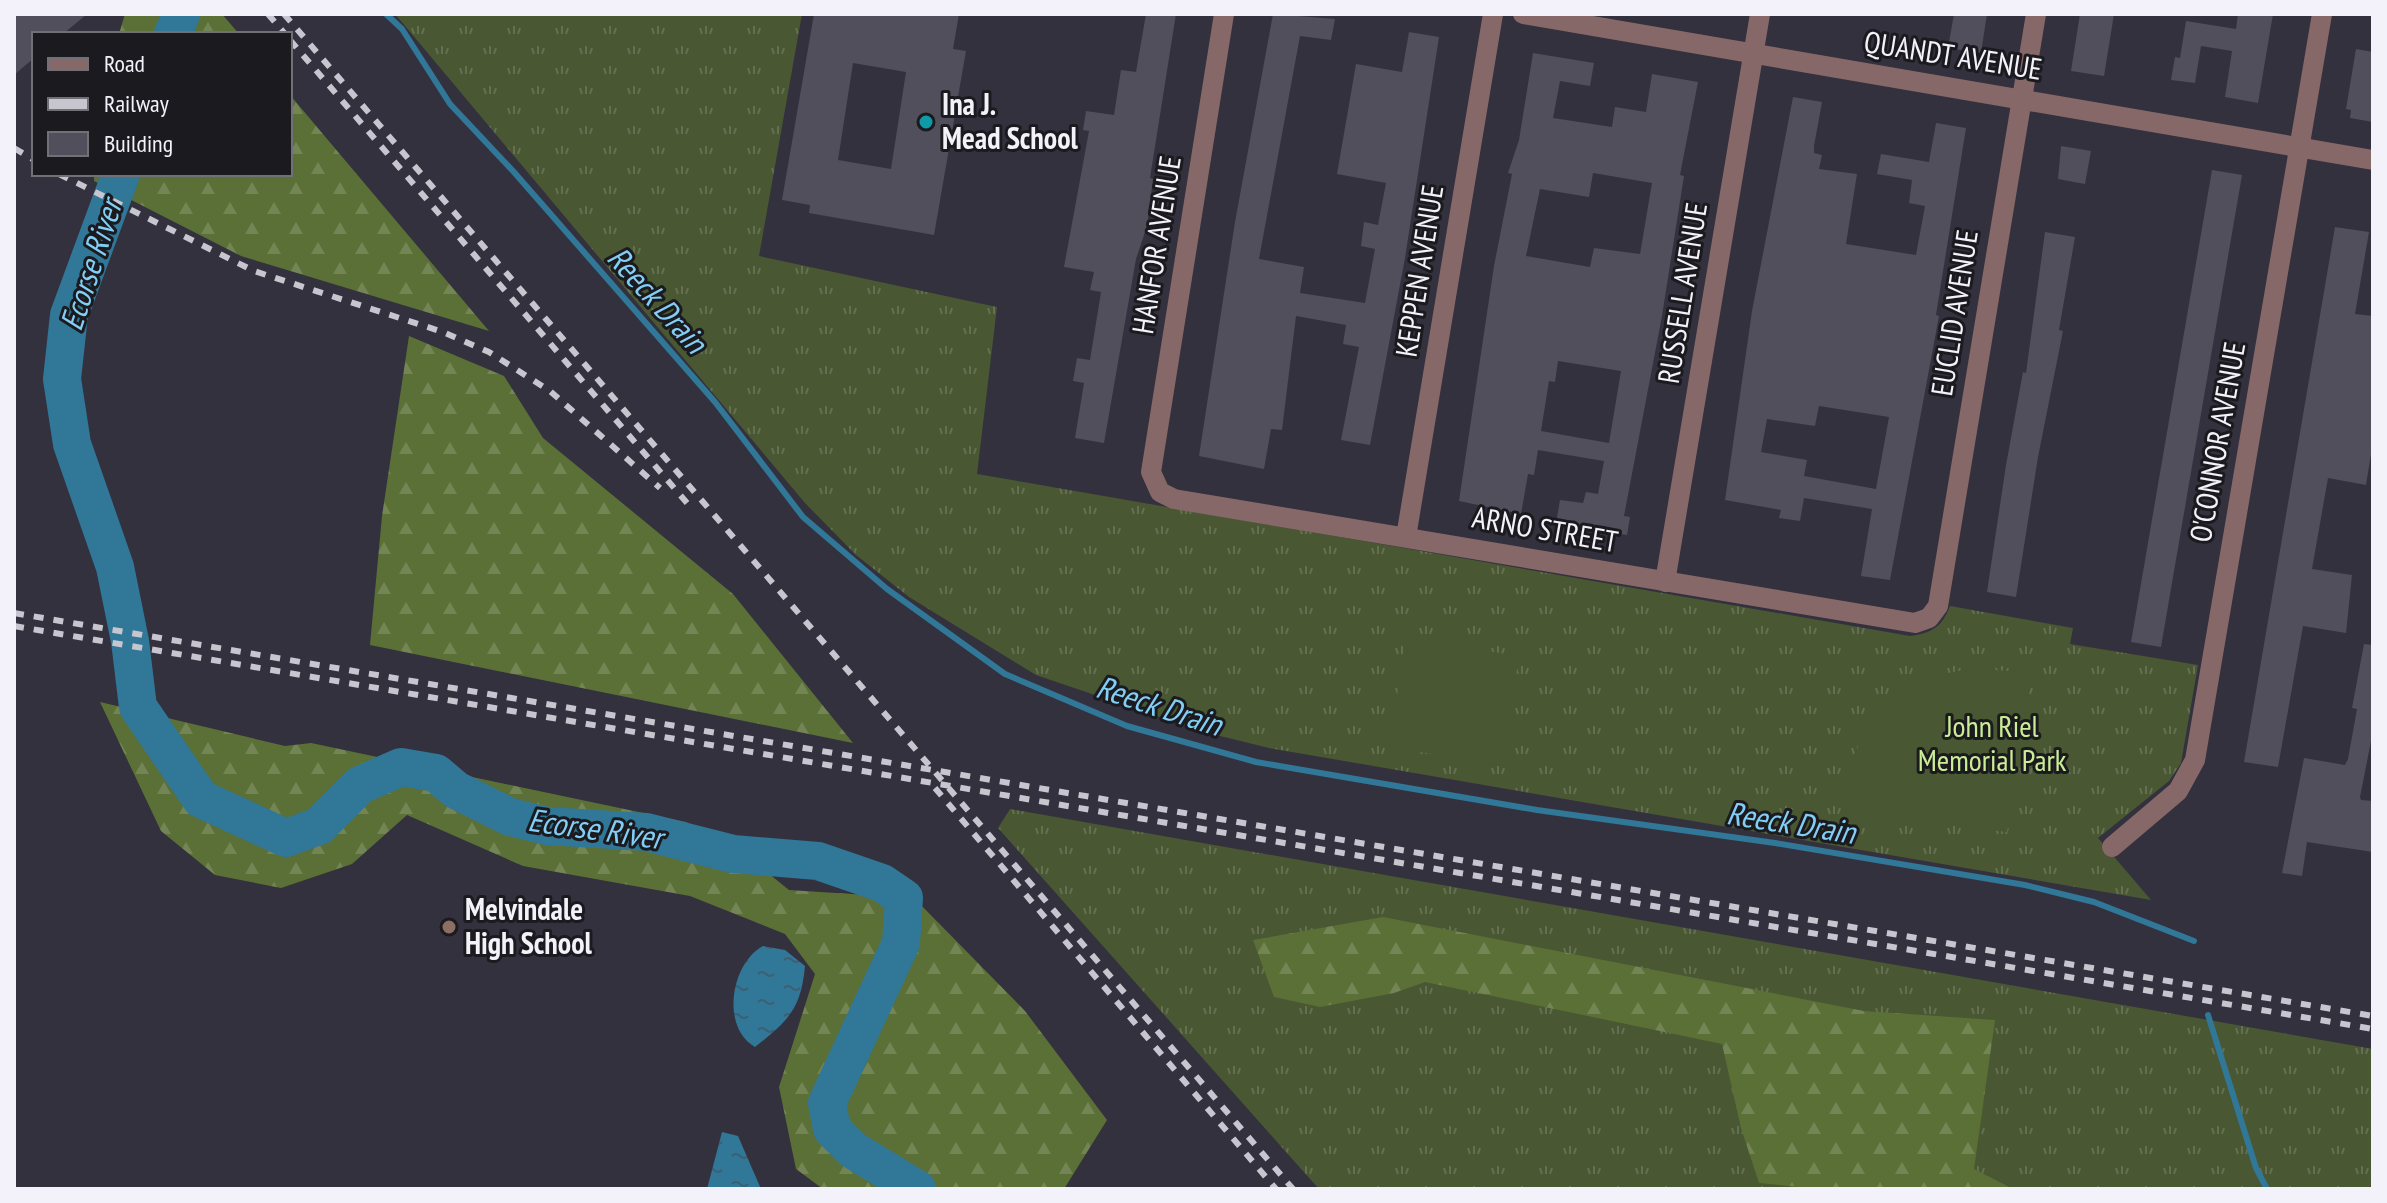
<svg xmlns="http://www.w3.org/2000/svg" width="2387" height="1203" font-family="'PT Sans Narrow',sans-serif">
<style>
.grass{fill:url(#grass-tufts)}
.forest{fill:url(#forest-firs)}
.pitch{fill:#495732}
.water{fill:url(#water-ripples)}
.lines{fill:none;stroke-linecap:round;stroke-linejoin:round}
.stream{stroke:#307798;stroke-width:6}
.river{stroke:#307798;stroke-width:38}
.building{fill:#504f5b;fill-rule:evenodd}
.minor{stroke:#876869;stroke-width:20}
.rail{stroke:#c7c6cf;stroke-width:6;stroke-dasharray:10 10;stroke-linecap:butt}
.culture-dot{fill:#0f9aa8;stroke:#1b1a1f;stroke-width:3}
.education-dot{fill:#8d6e63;stroke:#1b1a1f;stroke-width:3}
.labels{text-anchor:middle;stroke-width:6;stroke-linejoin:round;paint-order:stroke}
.street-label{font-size:30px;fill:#f3f2fa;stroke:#1b1a1f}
.poi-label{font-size:30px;font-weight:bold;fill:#f3f2fa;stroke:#1b1a1f;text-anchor:start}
.park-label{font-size:30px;fill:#cbed96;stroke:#1b1a1f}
.water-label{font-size:32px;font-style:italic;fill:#82cef5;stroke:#1b1a1f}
</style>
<defs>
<pattern id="grass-tufts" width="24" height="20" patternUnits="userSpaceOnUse" patternTransform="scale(2)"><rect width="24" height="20" fill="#495732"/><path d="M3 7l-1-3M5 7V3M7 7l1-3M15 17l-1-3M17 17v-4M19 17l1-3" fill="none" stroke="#647051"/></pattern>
<pattern id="forest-firs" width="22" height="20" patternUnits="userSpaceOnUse" patternTransform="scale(2)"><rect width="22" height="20" fill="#5b7036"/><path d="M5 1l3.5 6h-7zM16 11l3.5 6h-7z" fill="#738554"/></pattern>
<pattern id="water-ripples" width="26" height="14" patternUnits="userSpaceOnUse" patternTransform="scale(2)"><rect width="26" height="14" fill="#307798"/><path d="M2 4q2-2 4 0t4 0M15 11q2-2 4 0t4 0" fill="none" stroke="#3c6072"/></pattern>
</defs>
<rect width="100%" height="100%" fill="#33313d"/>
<!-- grass -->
<g class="grass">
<path d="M395,14H802L759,256L997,307L977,474L1910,636C1932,633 1942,627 1950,606L2073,628L2070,644L2198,665L2181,763L2169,781L2098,838L2151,900L1269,748L1204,732L1036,675L909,597L856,555L805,503Z"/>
<polygon points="1010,809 2373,1049 2373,1189 1319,1189 998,828"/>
</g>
<!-- forest -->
<g class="forest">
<polygon points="125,14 222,14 239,34 119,34"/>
<polygon points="290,95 489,331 241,256 94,181 94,174 290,174"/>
<polygon points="409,336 504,376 543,438 733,594 853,743 370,645 382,516"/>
<polygon points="100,702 285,746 311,743 686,822 737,848 789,890 914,898 1025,1011 1107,1120 1064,1189 823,1189 796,1169 779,1087 815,974 785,934 690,896 523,866 407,815 352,864 281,888 215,875 161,831"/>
<polygon points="1383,917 1864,1011 1995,1020 1974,1169 2013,1189 1819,1189 1759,1183 1741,1128 1722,1044 1425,982 1394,993 1320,1007 1274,997 1253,940"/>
</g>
<!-- pitch -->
<g class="pitch">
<polygon points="1406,638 1519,656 1502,765 1389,747"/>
<path d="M1971,669L2032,672L2007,832L1847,812C1850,725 1883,681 1971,669Z"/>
</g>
<!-- water -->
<g class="water">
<path d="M763,946L785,950L805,966C801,1009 788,1021 755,1047C721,1028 730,964 763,946Z"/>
<polygon points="722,1132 738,1136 761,1189 707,1189"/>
</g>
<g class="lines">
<!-- stream -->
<g class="stream">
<polyline points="386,14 402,29 450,104 513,171 715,402 803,517 887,589 1005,674 1127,726 1256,762 1537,810 1775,843 2025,885 2094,902 2194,941"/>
<polyline points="2208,1015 2256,1168 2267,1189"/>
</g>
<!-- river -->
<g class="river">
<polyline points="173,34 181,14"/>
<polyline points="121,174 69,315 62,379 72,444 115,567 130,641 138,707 201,799 286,838 319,826 360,785 401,767 436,773 456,790 510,817 547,826 646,832 733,854 818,861 882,883 904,898 901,943 827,1103 832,1129 853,1150 917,1189"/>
</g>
</g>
<!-- building -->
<g class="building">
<polygon points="14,14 87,14 63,34 34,34 34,58 14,75"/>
<path d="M814,14H959L953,49L966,51L934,235L809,213L810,205L782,200ZM853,63L906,72L891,169L838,160Z"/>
<polygon points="1146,14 1176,14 1150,178 1153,179 1147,226 1136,259 1104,443 1075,438 1084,383 1073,381 1077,358 1090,360 1101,292 1090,290 1094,272 1064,267 1089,131 1083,130 1086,111 1114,115 1121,70 1136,72"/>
<polygon points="1273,14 1335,19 1331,40 1300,36 1259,259 1304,267 1300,293 1365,303 1375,249 1361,246 1364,222 1378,225 1386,183 1337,174 1356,64 1402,72 1409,32 1439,37 1405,258 1370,445 1341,440 1359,347 1343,344 1346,325 1296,316 1282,430 1271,429 1264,469 1199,456 1235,222"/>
<polygon points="1954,14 1987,14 1981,53 1948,48"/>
<polygon points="2080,14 2114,14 2104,76 2071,71"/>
<polygon points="2238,14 2273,14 2258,103 2225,97 2232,51 2201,46 2195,83 2171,80 2175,57 2180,58 2186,21 2236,29"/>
<polygon points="2356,49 2373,52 2373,122 2350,118 2351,110 2346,109"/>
<path d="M1533,53L1594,63L1590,86L1560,81L1553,118L1612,127L1615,107L1646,112L1652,74L1698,82L1680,175L1684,176L1662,316L1624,516L1630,517L1627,535L1556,524L1560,500L1583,503L1586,492L1598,494L1604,461L1538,450L1534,475L1528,474L1521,514L1459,501L1494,266L1512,174L1508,173L1519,140ZM1593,173L1652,183L1640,254L1594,248L1590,267L1526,256L1540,189L1589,197ZM1558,361L1621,371L1609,443L1541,431L1549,381L1555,382Z"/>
<path d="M1793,97L1822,102L1814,146V153L1822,155L1819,169L1857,174L1846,244L1916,255L1925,206L1909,203L1912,180L1877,174L1881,154L1929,162L1936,123L1966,128L1936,315L1939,316L1890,580L1861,576L1872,509L1804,498L1800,521L1779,518L1781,510L1725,500L1752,311ZM1819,406L1889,417L1876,489L1804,476L1807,460L1761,452L1767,419L1815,426Z"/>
<polygon points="2061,146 2091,151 2085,184 2058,179"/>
<polygon points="2212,170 2242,175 2161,647 2131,642"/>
<polygon points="2335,227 2369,232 2355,314 2373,316 2373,442 2366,485 2328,478 2312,569 2352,575 2346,633 2303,626 2278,767 2244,762"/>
<polygon points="2045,232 2075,237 2059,330 2063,331 2038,457 2016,597 1987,592 2006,465 2023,372 2026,373"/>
<polygon points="2364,644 2373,645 2373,731 2360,797 2361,800 2373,801 2373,852 2307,842 2302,876 2282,873 2304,758 2345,765 2348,759 2357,709 2352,708"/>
</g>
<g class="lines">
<!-- minor -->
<g class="minor">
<polyline points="1224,14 1151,472 1160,492 1174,499 1915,623 1929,618 1938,606 2036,14"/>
<polyline points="1523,14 2373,160"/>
<polyline points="1406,537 1493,14"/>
<polyline points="1665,582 1760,14"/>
<polyline points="2112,847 2178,791 2195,760 2322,14"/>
</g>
<!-- rail -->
<g class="rail">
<polyline points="268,14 285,34"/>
<polyline points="284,14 1293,1189"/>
<polyline points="290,40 693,510"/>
<polyline points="14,148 34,160"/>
<polyline points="59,174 254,271 443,332 489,352 550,391 660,488"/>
<polyline points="14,613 2373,1016"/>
<polyline points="14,626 2373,1029"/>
<polyline points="935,788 1276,1189"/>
</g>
</g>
<!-- markers -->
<circle class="culture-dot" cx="926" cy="122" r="8"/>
<circle class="education-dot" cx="449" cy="927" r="8"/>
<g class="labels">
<!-- street labels -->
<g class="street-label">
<text transform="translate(1953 56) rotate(9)" y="10">QUANDT AVENUE</text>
<text transform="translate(1157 245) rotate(-81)" y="10">HANFOR AVENUE</text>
<text transform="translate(1420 271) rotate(-81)" y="10">KEPPEN AVENUE</text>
<text transform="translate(1683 293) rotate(-81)" y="10">RUSSELL AVENUE</text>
<text transform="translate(1955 313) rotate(-81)" y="10">EUCLID AVENUE</text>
<text transform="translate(2218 442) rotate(-80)" y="10">O'CONNOR AVENUE</text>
<text transform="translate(1545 530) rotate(10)" y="10">ARNO STREET</text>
</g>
<!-- poi labels -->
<g class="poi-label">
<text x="942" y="115">Ina J.<tspan x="942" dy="34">Mead School</tspan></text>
<text x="465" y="920">Melvindale<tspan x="465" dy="34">High School</tspan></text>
</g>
<!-- park labels -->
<g class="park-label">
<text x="1992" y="737">John Riel<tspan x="1992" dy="34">Memorial Park</tspan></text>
</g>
<!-- water labels -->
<g class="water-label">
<text transform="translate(91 265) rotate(-72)" y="11">Ecorse River</text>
<text transform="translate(657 300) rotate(48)" y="11">Reeck Drain</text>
<text transform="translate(1159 706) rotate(18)" y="11">Reeck Drain</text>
<text transform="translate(1791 823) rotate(9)" y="11">Reeck Drain</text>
<text transform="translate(595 829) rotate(8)" y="11">Ecorse River</text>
</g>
</g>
<!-- border -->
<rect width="2387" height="1203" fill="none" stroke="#f3f2fa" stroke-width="32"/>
<!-- legend -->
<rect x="32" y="32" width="260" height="144" fill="#1b1a1f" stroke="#717077" stroke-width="2"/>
<rect x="48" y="58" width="40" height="12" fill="#876869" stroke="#717077" stroke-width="2"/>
<text x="104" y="72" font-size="24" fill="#f3f2fa">Road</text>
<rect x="48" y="98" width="40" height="12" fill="#c7c6cf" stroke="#717077" stroke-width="2"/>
<text x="104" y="112" font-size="24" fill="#f3f2fa">Railway</text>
<rect x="48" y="132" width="40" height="24" fill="#504f5b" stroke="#717077" stroke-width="2"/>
<text x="104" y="152" font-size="24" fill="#f3f2fa">Building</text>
</svg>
